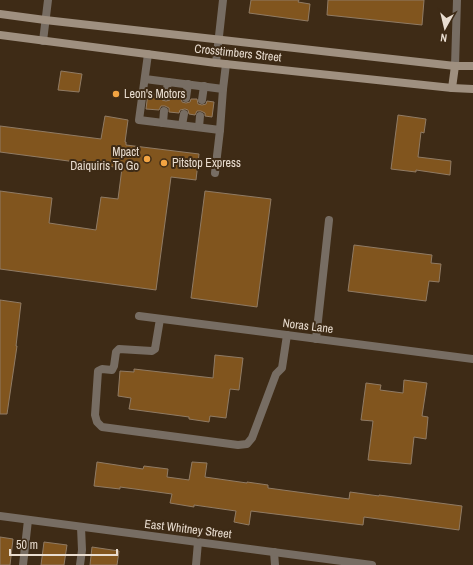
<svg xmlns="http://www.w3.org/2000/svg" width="473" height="565" font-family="'Archivo Narrow',sans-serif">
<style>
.building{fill:#81551e;stroke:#907b64}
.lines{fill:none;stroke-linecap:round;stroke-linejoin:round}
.service{stroke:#776d63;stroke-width:8}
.minor{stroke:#776d63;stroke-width:8}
.tertiary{stroke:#776d63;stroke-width:8}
.secondary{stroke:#9f9080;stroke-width:8}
.poi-dot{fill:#f3a442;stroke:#3e2b16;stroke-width:1.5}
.labels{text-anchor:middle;stroke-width:4;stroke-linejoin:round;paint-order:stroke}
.street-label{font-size:12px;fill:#e9ddd0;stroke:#3e2b16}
.poi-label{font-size:12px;fill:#e9ddd0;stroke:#3e2b16;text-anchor:start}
</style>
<rect width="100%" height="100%" fill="#3e2b16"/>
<!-- building -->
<g class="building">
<polygon points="251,0 299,0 298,2 310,4 308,21 249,13"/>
<polygon points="328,0 424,0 422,25 327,15"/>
<polygon points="61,71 82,74 79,92 58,90"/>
<polygon points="148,93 161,95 162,100 166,101 170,100 172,96 181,97 182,102 186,103 190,102 191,99 197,99 198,104 202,105 206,104 207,101 214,102 212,117 205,116 205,113 201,111 197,111 195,115 189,114 188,110 185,109 180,110 179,113 169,112 169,108 165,106 161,106 159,110 146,109"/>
<polygon points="398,115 426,119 424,133 421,132 418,157 451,161 450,175 416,170 416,172 391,169"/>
<polygon points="105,116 128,120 125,142 126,142 126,145 199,154 196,180 171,177 156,290 0,269 0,191 52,198 49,223 96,230 101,197 118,199 122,168 0,152 0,126 101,139"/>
<polygon points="205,191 271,199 257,307 191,298"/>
<polygon points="354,245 432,255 431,263 441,264 439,282 429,281 426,301 348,291"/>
<polygon points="0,300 21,303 16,346 17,346 7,414 0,414"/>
<polygon points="215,355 243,358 239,390 230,389 226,418 210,416 209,422 189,419 189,417 129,409 131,398 118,396 120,371 134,372 134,369 213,378"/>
<polygon points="404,380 427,383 422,416 428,417 426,439 414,437 411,464 368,460 373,421 361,420 366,383 381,385 380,390 403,393"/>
<polygon points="97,462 143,469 144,466 168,469 167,477 189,480 192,462 207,463 205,477 247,483 247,482 268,485 268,488 349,499 350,492 379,496 379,495 462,506 459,530 364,517 363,525 251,511 249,525 234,522 236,511 194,505 194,507 170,503 172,494 120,487 120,489 94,486"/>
<polygon points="0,537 13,539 10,565 0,565"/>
<polygon points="44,542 67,545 64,565 41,565"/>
<polygon points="92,547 119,551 117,565 90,565"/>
</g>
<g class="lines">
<!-- service -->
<g class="service">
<polyline points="148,54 139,120 220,130 223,89 226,64"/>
<polyline points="455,66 457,0"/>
<polyline points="145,79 223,89"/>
<polyline points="166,96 168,82"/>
<polyline points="186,98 188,84"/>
<polyline points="202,100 204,86"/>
<polyline points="163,123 164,111"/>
<polyline points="182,125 184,114"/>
<polyline points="199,127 200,116"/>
<polyline points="215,173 220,130"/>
<polyline points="160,319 155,349 152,351 119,349 116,352 114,366 112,370 102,369 98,371 95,415 97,422 102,427 238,445 247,444 252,438 276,374 282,368 287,335"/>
<polyline points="316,339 329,220"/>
<polyline points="274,552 275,565"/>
<polyline points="23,565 28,520"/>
<polyline points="80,565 82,550 81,527"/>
<polyline points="196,565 198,542"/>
</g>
<!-- minor -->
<g class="minor">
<polyline points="43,41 48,0"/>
<polyline points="216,63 223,0"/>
<polyline points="139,316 473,359"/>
</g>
<!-- tertiary -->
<polyline class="tertiary" points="0,516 372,565"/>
<!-- secondary -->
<g class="secondary">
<polyline points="0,14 45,20 455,66 473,66"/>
<polyline points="0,35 216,63 452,88 473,89"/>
<polyline points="452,88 455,66"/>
</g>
</g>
<!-- markers -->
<g class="poi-dot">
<circle cx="116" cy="94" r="4"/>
<circle cx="147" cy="159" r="4"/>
<circle cx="164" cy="163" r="4"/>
</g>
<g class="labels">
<!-- street labels -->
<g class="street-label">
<text transform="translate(238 53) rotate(6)" y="4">Crosstimbers Street</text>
<text transform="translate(308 326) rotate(7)" y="4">Noras Lane</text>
<text transform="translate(188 529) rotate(7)" y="4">East Whitney Street</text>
</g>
<!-- poi labels -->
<g class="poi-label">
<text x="124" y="98">Leon's Motors</text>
<text x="139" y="156" text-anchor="end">Mpact<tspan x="139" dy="14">Daiquiris To Go</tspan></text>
<text x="172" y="167">Pitstop Express</text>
</g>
</g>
<!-- north arrow -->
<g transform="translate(445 28) rotate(188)" stroke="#3e2b16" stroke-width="3" paint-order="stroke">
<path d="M0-3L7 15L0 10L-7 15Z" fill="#e9ddd0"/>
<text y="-6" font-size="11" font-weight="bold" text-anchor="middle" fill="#e9ddd0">N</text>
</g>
<!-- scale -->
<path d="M10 549v6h107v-6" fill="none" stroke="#e9ddd0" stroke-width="2"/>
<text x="16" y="549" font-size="12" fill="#e9ddd0" stroke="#3e2b16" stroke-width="3" paint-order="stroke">50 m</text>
</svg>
